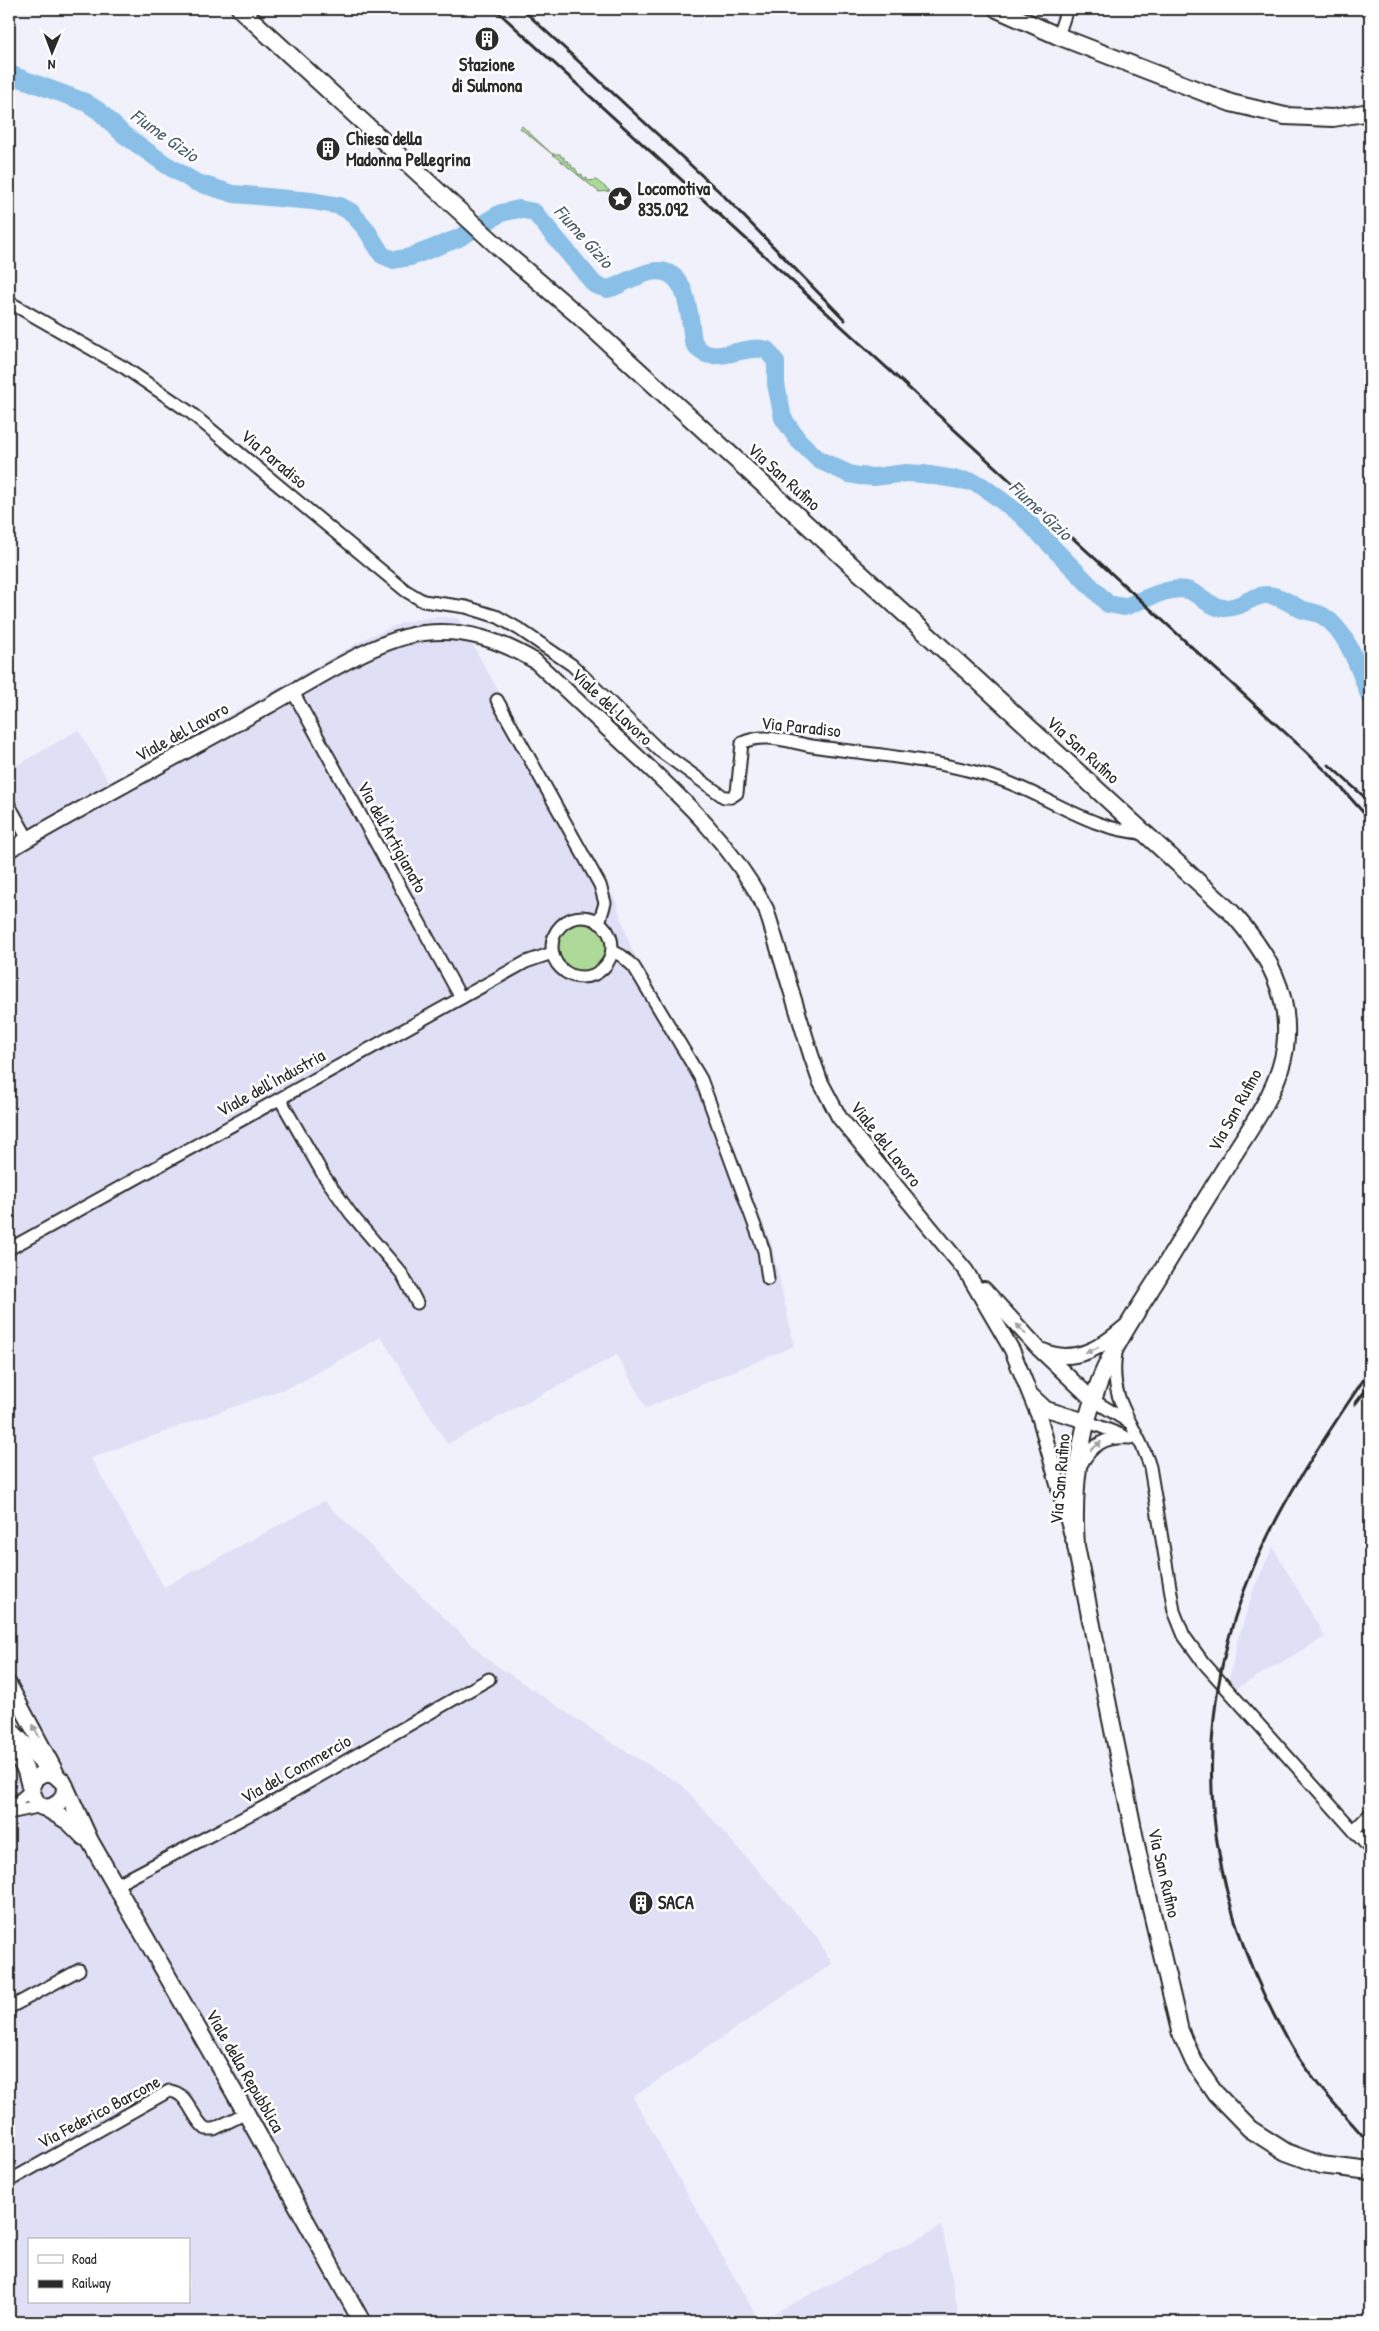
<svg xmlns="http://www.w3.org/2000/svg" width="1379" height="2331" font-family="'Patrick Hand',sans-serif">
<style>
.built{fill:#dfe0f6;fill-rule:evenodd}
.green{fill:#adda99;stroke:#6c8262}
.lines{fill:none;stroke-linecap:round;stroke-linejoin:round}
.river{stroke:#8abfe7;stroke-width:18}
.minor-casing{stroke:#2b2b2b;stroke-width:15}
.tertiary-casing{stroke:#2b2b2b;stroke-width:18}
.secondary-casing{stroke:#2b2b2b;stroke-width:20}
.minor{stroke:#fff;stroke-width:11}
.tertiary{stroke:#fff;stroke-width:14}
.secondary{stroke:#fff;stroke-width:16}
.rail{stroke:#2b2b2b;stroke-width:3}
.oneway{fill:#a0a0a0}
.labels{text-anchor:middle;stroke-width:5;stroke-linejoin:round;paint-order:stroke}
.poi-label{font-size:18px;font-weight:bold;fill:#2b2b2b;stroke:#fff;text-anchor:start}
.street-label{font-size:18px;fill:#2b2b2b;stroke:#fff}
.water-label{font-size:19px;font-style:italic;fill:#4c5f6d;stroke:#fff}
</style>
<rect width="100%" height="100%" fill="#f0f1fb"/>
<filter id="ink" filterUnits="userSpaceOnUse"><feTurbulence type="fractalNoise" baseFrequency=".02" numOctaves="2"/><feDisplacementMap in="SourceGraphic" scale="10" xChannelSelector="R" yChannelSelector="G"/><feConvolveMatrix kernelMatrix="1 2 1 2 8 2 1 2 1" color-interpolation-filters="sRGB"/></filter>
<g filter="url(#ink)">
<!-- built -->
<g class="built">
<path d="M433,617L458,618L615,900L632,950L705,1072L772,1246L794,1346L646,1408L617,1355L447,1444L381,1337L295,1385L91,1458L164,1587L324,1501L487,1659L609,1741L682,1785L817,1937L832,1964L633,2097L759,2321L942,2226L960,2322H9V770L78,730L110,783L368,637L404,622ZM29,2240H189V2302H29Z"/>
<polygon points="1273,1547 1325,1637 1237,1688 1229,1680 1237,1643 1254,1588"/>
</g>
<!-- green -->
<g class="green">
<polygon points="522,126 552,154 560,154 561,157 564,157 564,161 568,161 568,164 571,164 572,168 575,168 579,175 582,174 583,178 587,178 587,181 596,180 610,191 599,192 520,128"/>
<circle cx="582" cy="947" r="24"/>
</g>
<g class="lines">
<!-- river -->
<path class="river" d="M9,74L85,102L99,111L123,134L165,164L195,182L234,194L312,201L340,206L351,212L366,229L382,255L394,260L410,257L459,238L501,213L519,209L534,212L595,285L607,289L614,287C625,282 638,275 650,272C689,264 689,316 693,341C708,372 743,342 767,350L776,362V384L783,418L798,440L819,460L849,474L859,476L874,477L906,473L923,474L973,482L982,486L1021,515L1108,604L1124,607C1143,601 1170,584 1190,591C1202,596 1209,607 1223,608C1242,609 1251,595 1266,595C1280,595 1290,604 1301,609C1308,612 1317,612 1323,616C1348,631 1360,672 1370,697"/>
<defs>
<g id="minor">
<polyline points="1058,36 1067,9"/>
<path d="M9,302L125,368L191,413L406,591L423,601L466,607L498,617L519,629L572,665L660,751L724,797H731L737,793L742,743C764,732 789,742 812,746C874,755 936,759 996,778C1046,794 1091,831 1144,833"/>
<polyline points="293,692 461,998"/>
<polyline points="497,700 600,885 605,903 599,923"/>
<polyline points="9,805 28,839"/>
<circle cx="582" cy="947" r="30"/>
<polyline points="612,951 622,956 634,967 701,1079 764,1251 768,1279"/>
<polyline points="280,1099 324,1176 351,1214 402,1274 417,1303"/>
<polyline points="9,1249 526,962 552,953"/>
<path d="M1116,1353C1108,1405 1137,1422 1150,1467L1174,1611L1184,1636L1203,1662L1370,1849"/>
<polyline points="1093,1400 1127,1421"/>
<polyline points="1086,1421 1124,1436"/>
<path d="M1081,1465C1092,1444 1106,1436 1130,1438"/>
<polyline points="9,1809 30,1791"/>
<polyline points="9,1813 42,1806"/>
<polyline points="1354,1830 1370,1814"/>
<polyline points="116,1885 283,1797 489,1679"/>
<polyline points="9,2008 79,1970"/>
<path d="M9,2181L169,2091C189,2092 191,2118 206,2129H214L246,2113"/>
</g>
<g id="tertiary">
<path d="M9,850C95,800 183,753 270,705C314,681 375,639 424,633C465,628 501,641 535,661C565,689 594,717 625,745C680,796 730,841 766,909L811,1055L820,1081L839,1117L966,1271L1012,1350L1040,1419L1073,1539"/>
<polyline points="984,1289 1039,1349 1093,1400"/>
<path d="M1043,1351C1074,1365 1102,1347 1125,1327"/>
<polyline points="1032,1396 1046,1409 1086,1421"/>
<polyline points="9,1684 56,1772"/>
</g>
<g id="secondary">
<path d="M240,9L504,252L579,316L1232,913C1267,952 1292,994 1285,1048C1279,1091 1249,1129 1227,1165C1203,1204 1179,1242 1156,1281C1135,1314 1113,1347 1099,1383C1079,1435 1072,1490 1076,1546L1138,1854L1180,2031L1194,2062L1216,2094L1250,2129L1286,2152L1321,2165L1370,2171"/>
<polyline points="997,9 1058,36 1231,103 1285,116 1333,118 1370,112"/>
<polyline points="9,1729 53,1773"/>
<path d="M9,1747C15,1754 21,1761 25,1769C31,1782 32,1821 58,1803C64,1799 65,1793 65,1786"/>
<polyline points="31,1787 35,1778 43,1773 53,1773 63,1782 90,1841 246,2113 362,2322"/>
<polyline points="44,1807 69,1822 84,1837"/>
</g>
</defs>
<!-- minor casing -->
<use href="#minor" class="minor-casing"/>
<!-- tertiary casing -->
<use href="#tertiary" class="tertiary-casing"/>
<!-- secondary casing -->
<use href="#secondary" class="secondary-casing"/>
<!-- minor -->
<use href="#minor" class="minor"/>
<!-- tertiary -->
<use href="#tertiary" class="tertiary"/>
<!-- secondary -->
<use href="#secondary" class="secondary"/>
<!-- rail -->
<g class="rail">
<polyline points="495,9 1302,748 1329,774 1370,820"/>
<polyline points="522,9 723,195 845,320"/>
<polyline points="1329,765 1370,802"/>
<path d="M1370,1370C1328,1433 1284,1496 1254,1566C1184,1729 1203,1896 1292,2048C1311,2080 1345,2115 1370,2144"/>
<polyline points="1355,1404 1370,1385"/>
</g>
</g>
<!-- one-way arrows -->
<defs><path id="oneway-solid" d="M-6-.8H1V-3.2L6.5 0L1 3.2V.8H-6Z" transform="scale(1.25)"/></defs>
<g class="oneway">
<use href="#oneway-solid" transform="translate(1021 1329) rotate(-132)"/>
<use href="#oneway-solid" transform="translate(1092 1350) rotate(158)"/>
<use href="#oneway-solid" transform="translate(1096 1446) rotate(-40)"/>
<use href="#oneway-solid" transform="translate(36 1731) rotate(-118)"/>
</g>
</g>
<!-- icons -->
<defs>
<symbol id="building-disc" viewBox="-11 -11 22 22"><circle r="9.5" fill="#2b2b2b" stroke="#fff"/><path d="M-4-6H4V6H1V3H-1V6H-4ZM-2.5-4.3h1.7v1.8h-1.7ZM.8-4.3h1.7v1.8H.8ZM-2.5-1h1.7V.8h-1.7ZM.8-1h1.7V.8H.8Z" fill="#fff"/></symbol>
<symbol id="sight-disc" viewBox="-11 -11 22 22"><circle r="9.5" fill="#2b2b2b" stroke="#fff"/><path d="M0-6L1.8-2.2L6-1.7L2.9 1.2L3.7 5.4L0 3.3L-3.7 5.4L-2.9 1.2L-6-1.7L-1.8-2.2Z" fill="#fff"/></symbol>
</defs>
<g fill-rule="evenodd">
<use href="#building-disc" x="473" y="25" width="28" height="28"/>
<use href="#building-disc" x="314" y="135" width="28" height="28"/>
<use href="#sight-disc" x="606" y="185" width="28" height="28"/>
<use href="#building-disc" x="627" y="1889" width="28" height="28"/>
</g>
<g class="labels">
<!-- poi labels -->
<g class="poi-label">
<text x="487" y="71" text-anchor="middle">Stazione<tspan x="487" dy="21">di Sulmona</tspan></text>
<text x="346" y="145">Chiesa della<tspan x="346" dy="21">Madonna Pellegrina</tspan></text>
<text x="638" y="195">Locomotiva<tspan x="638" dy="21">835.092</tspan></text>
<text x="658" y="1909">SACA</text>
</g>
<!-- street labels -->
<g class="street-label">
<text transform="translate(274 459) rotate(40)" y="6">Via Paradiso</text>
<text transform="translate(784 477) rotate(42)" y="6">Via San Rufino</text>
<text transform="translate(612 707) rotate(43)" y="6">Viale del Lavoro</text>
<text transform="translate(801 727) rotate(6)" y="6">Via Paradiso</text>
<text transform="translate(182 732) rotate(-29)" y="6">Viale del Lavoro</text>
<text transform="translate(1083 750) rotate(42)" y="6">Via San Rufino</text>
<text transform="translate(392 837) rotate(61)" y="6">Via dell'Artigianato</text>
<text transform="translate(271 1083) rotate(-29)" y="6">Viale dell'Industria</text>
<text transform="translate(1235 1110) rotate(-61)" y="6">Via San Rufino</text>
<text transform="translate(886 1144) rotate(52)" y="6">Viale del Lavoro</text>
<text transform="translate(1060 1479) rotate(-85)" y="6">Via San Rufino</text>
<text transform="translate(296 1769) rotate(-29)" y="6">Via del Commercio</text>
<text transform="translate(1164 1873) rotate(77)" y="6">Via San Rufino</text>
<text transform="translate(245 2071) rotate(60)" y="6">Viale della Repubblica</text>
<text transform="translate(99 2112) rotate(-28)" y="6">Via Federico Barcone</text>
</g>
<!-- water labels -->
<g class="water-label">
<text transform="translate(165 135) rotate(35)" y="7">Fiume Gizio</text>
<text transform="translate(584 236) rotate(48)" y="7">Fiume Gizio</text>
<text transform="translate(1041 510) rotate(43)" y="7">Fiume Gizio</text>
</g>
</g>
<!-- margin -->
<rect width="1379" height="2331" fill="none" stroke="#fff" stroke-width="30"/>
<rect x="15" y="15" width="1349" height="2301" fill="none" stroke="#2b2b2b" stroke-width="2" filter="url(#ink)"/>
<!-- legend -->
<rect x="28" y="2238" width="162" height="65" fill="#ffffff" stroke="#aaaaaa"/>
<rect x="38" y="2255" width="25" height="8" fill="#ffffff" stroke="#aaaaaa"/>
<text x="72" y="2264" font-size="15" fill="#2b2b2b">Road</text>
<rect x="38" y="2280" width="25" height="8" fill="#2b2b2b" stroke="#aaaaaa"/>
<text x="72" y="2288" font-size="15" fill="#2b2b2b">Railway</text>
<!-- north arrow -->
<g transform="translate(52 52) rotate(181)" stroke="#ffffff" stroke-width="4" paint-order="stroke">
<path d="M0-4L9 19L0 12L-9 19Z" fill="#2b2b2b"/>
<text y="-8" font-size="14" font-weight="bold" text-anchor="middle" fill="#2b2b2b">N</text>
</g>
</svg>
